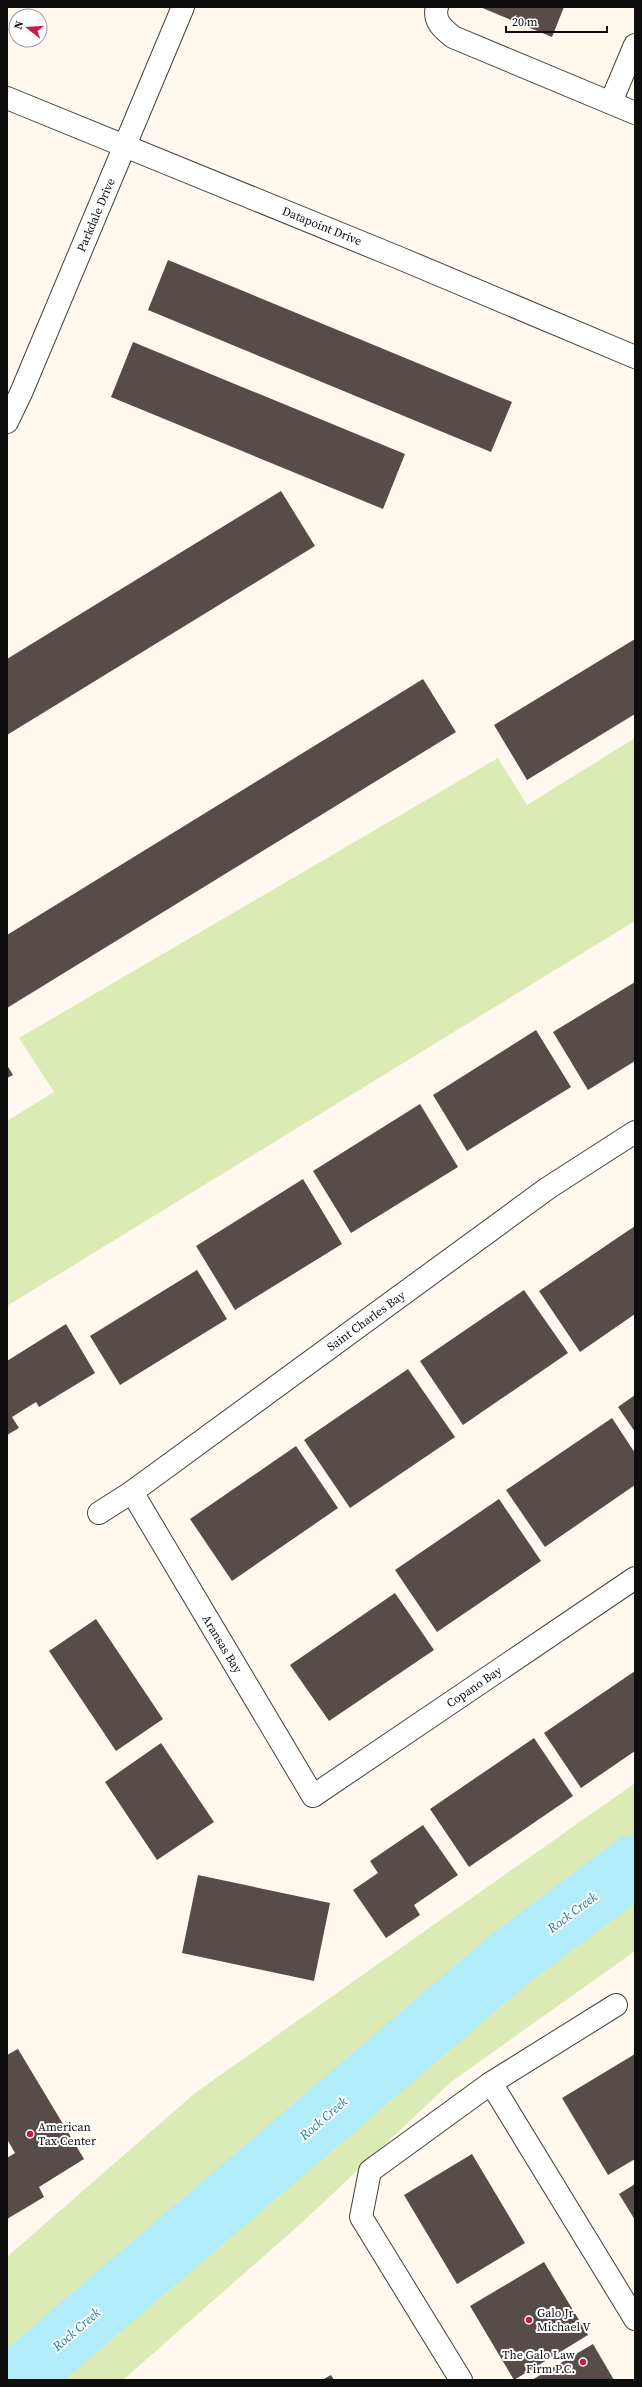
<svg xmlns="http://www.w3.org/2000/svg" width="642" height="2387" font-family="'Source Serif 4',serif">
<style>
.green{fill:#dcebb6}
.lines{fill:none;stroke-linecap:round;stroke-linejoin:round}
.river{stroke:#b0ecf9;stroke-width:61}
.building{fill:#574c49}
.minor-casing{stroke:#404040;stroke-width:24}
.minor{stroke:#fff;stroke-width:22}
.poi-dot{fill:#c41f47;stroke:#fff;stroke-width:1.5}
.labels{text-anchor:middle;stroke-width:4;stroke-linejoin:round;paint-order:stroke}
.street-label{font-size:12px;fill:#0d0d0d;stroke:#fff}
.poi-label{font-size:12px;fill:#0d0d0d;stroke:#fff;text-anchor:start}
.water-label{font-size:13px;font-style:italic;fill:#117b9e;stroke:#fff}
</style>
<rect width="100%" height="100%" fill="#fff8ee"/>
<!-- green -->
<g class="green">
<polygon points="635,738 635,921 7,1306 7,1121 54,1092 19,1038 498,758 527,805"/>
<polygon points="635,1783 635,1951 451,2082 307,2218 123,2380 7,2380 7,2257 195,2093"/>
</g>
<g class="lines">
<!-- river -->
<polyline class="river" points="17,2380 507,1961 635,1865"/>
</g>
<!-- building -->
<g class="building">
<polygon points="480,7 564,7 552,37"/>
<polygon points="168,260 512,402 491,452 148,310"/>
<polygon points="133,342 405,454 383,509 111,397"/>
<polygon points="281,491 315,546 7,735 7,659"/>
<polygon points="635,639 635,714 527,780 494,725"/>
<polygon points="423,679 456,732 7,1008 7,935"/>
<polygon points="635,982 635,1061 588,1090 553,1032"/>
<polygon points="536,1030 571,1087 467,1151 433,1095"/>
<polygon points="7,1065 13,1075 7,1078"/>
<polygon points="420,1104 458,1167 351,1233 313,1171"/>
<polygon points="303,1179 342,1244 235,1310 196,1246"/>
<polygon points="635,1226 635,1314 580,1352 539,1291"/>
<polygon points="197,1270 227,1319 120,1385 90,1336"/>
<polygon points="524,1290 568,1353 463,1425 420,1361"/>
<polygon points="66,1324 95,1373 39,1407 36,1402 12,1417 19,1428 7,1435 7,1361"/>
<polygon points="408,1369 455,1437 350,1508 304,1440"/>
<polygon points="635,1395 635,1432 618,1407"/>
<polygon points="612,1418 635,1453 635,1485 545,1547 506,1490"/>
<polygon points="296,1446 338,1508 232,1581 190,1519"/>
<polygon points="499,1499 541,1561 437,1632 395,1570"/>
<polygon points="395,1593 434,1650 329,1721 290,1665"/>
<polygon points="96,1619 163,1719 116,1751 49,1651"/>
<polygon points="635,1671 635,1751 581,1788 544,1733"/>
<polygon points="534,1738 573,1796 469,1867 430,1809"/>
<polygon points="161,1743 214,1822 157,1860 105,1782"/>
<polygon points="423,1825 458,1875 414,1905 420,1915 386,1938 353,1890 378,1873 370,1861"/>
<polygon points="198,1875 330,1903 314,1981 182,1953"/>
<polygon points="18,2049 84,2159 39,2187 44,2197 7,2219 7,2158 15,2153 7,2139 7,2055"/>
<polygon points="635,2054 635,2159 608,2175 562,2098"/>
<polygon points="472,2154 525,2243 457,2284 404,2195"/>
<polygon points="635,2184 635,2220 619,2194"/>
<polygon points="544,2262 588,2335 514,2380 470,2306"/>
<polygon points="593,2344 614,2380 532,2380"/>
<polygon points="331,2375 334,2380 322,2380"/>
</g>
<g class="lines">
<defs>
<g id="minor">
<path d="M437,7C433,21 443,29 453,37L635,113"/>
<polyline points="7,98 397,257 635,357"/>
<polyline points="611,102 635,45"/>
<polyline points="7,422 21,393 183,7"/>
<polyline points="132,1492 313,1796 635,1578"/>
<polyline points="99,1513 132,1492 548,1188 635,1132"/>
<polyline points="491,2083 616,2005"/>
<polyline points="461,2380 361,2217 370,2171 491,2083 635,2319"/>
</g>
</defs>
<!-- minor casing -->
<use href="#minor" class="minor-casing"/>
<!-- minor -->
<use href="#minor" class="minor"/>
</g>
<!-- markers -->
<g class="poi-dot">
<circle cx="30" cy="2134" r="4"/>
<circle cx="529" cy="2320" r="4"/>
<circle cx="583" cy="2362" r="4"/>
</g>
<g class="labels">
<!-- street labels -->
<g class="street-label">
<text transform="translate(96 215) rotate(-67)" y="4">Parkdale Drive</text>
<text transform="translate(322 226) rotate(22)" y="4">Datapoint Drive</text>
<text transform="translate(366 1321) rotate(-36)" y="4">Saint Charles Bay</text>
<text transform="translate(222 1644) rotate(59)" y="4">Aransas Bay</text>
<text transform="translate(474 1687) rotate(-34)" y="4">Copano Bay</text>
</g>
<!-- poi labels -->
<g class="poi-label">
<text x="38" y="2131">American<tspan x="38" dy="14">Tax Center</tspan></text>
<text x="537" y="2317">Galo Jr<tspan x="537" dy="14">Michael V</tspan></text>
<text x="575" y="2359" text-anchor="end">The Galo Law<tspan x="575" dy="14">Firm P.C.</tspan></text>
</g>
<!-- water labels -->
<g class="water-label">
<text transform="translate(572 1912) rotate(-37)" y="5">Rock Creek</text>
<text transform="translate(323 2118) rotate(-41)" y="5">Rock Creek</text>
<text transform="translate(76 2329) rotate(-41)" y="5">Rock Creek</text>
</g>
</g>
<!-- border -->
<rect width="642" height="2387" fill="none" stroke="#0d0d0d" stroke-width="16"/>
<!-- north arrow -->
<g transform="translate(28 28) rotate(287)"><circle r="19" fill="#ffffff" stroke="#9e9e9e"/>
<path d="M0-3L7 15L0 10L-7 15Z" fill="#c41f47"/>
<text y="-6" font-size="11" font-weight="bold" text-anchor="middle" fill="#0d0d0d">N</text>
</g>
<!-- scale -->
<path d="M506 26v6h101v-6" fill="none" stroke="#0d0d0d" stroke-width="2"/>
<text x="512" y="26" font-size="12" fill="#0d0d0d" stroke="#ffffff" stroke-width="3" paint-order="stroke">20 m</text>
</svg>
